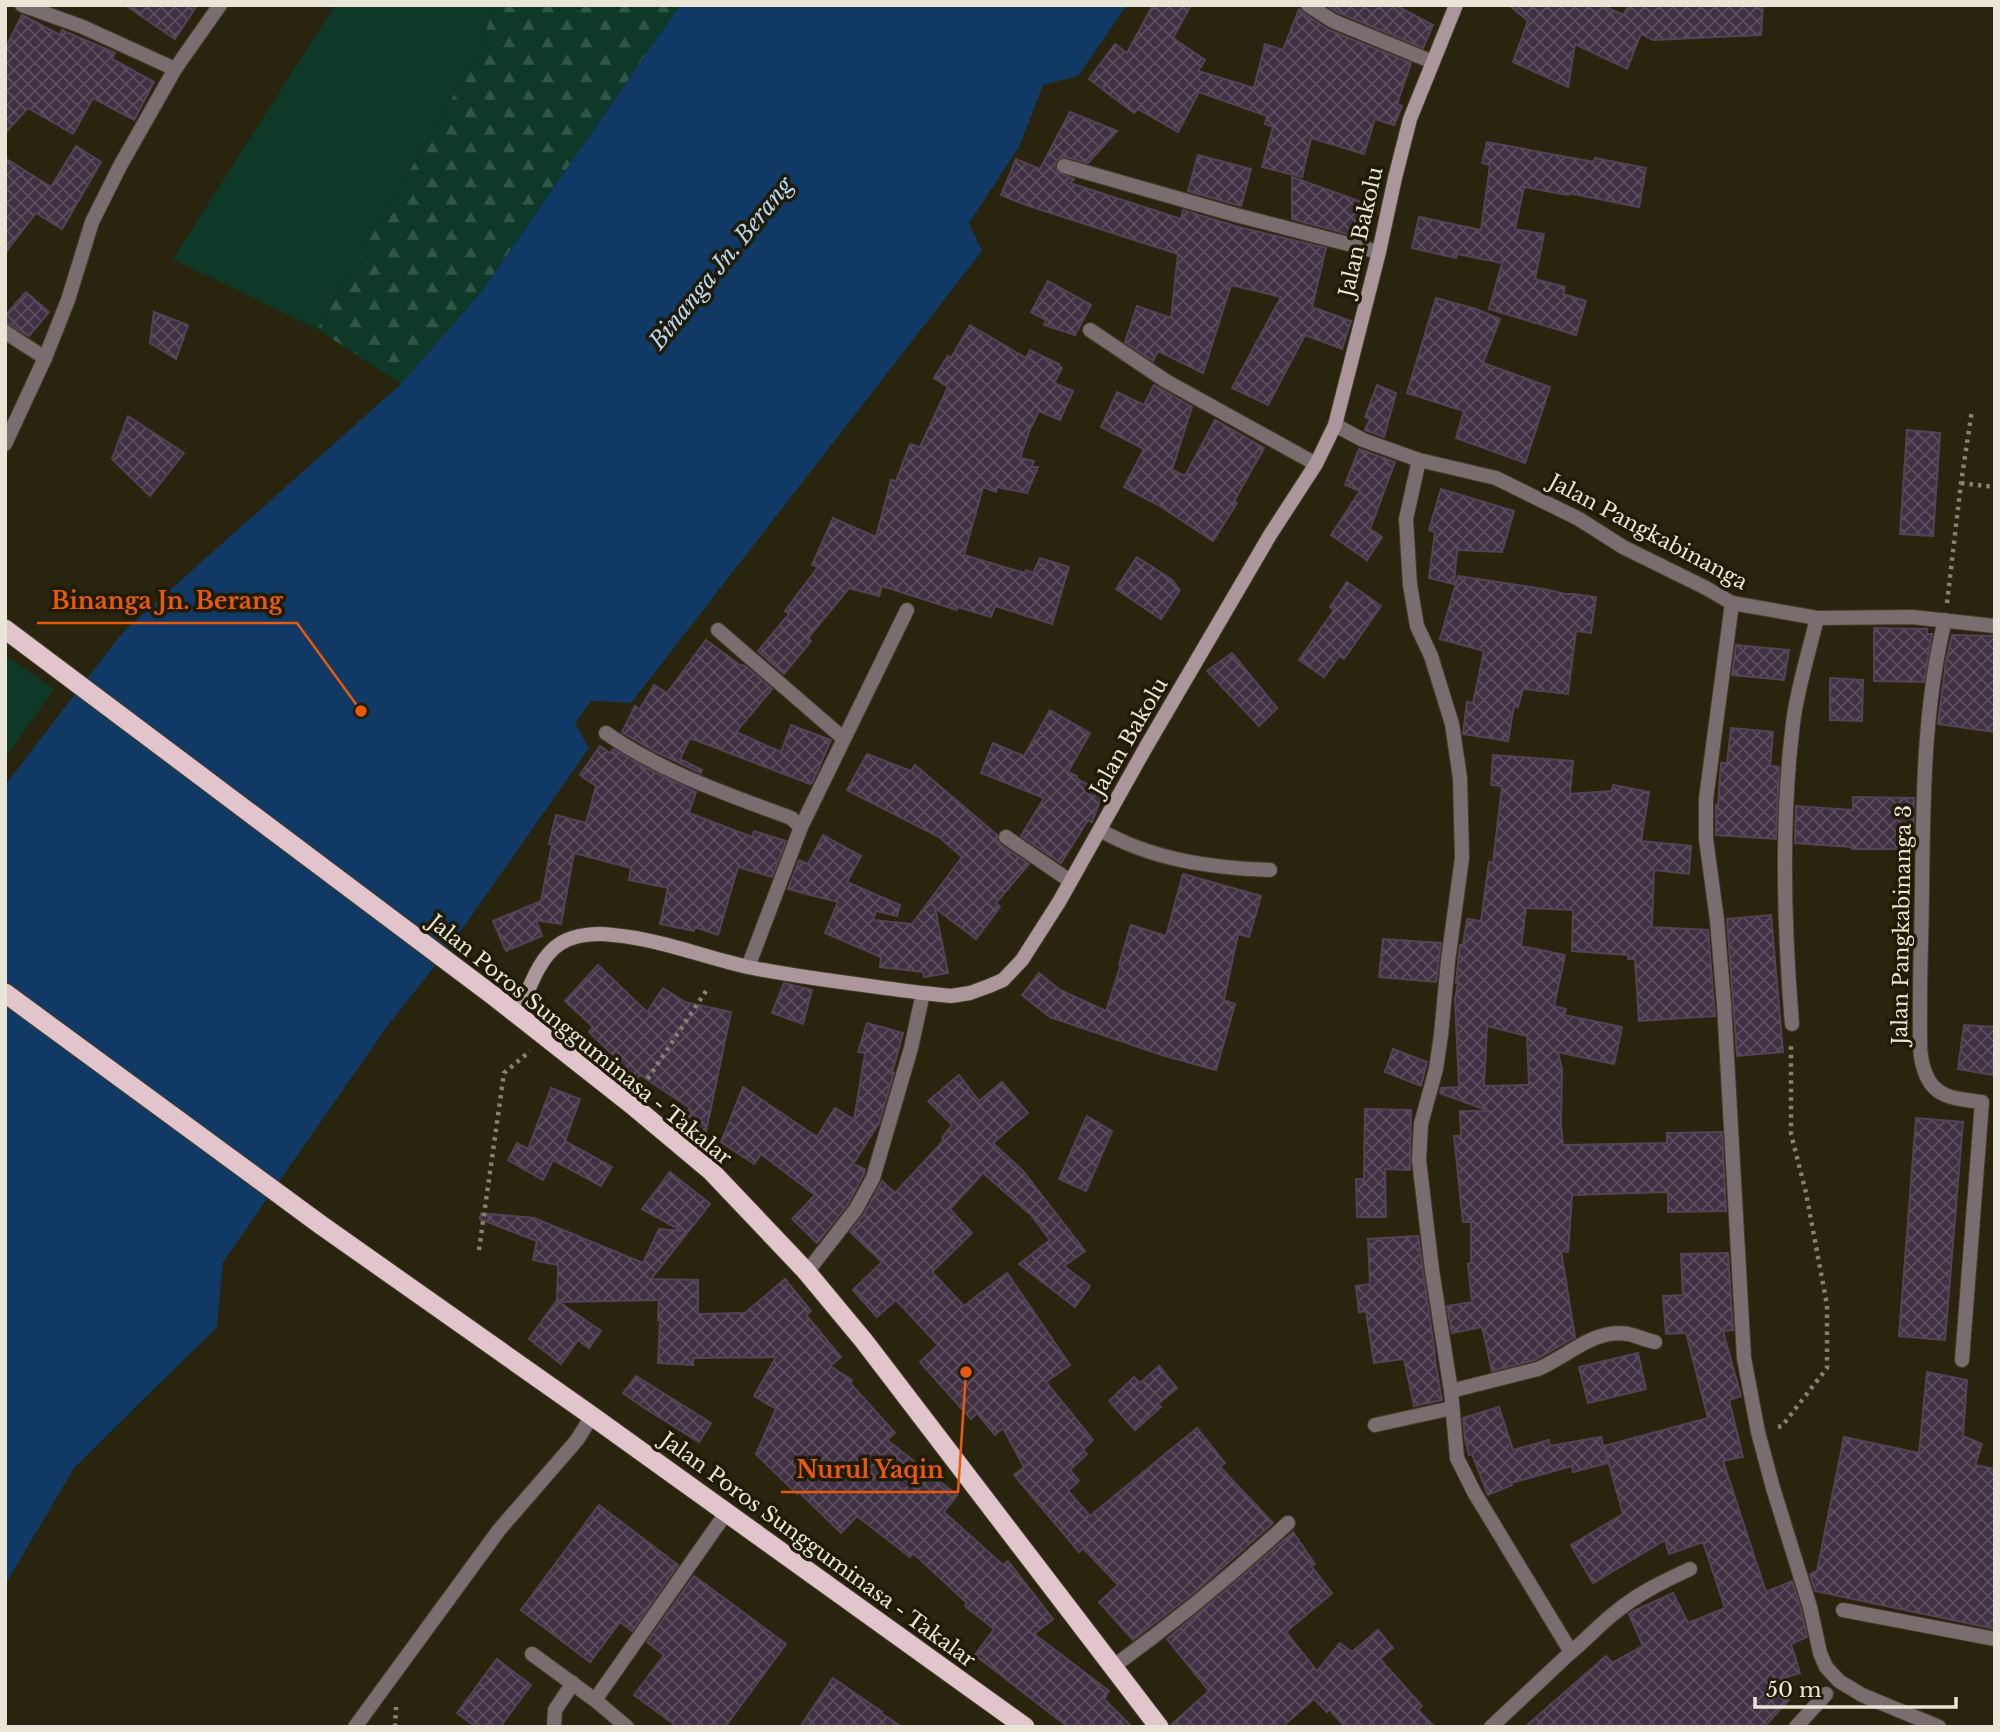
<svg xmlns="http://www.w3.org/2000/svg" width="2000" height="1732" font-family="'Libre Baskerville',serif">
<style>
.forest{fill:url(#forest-firs)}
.park{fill:#0e3929}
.water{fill:#103965}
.building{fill:url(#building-cross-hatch);stroke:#544356;stroke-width:2;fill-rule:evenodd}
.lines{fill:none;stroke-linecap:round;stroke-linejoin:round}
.minor-casing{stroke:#433f29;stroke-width:16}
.secondary-casing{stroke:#433f29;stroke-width:16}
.trunk-casing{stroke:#433f29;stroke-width:21}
.path{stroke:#85826f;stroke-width:4.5;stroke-dasharray:3.5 5;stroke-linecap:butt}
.minor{stroke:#7a6d70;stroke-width:14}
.secondary{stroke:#ab969b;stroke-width:14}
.trunk{stroke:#e2c5cc;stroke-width:19}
.labels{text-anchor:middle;stroke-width:7;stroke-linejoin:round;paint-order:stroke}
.street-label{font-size:21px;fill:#e9e6d8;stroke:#1f1b05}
.water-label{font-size:23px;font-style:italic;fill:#b8d4f6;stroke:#1f1b05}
.leader{fill:none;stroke:#e8590c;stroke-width:2.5}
.callout-dot{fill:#e8590c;stroke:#1f1b05;stroke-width:2.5}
.callout-label{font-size:23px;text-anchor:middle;font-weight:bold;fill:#e8590c;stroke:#1f1b05;stroke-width:7;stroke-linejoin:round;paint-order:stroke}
</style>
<defs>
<pattern id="forest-firs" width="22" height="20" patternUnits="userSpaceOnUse" patternTransform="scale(1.75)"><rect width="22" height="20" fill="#0e3929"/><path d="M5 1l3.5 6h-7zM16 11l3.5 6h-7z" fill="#315647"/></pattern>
<pattern id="building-cross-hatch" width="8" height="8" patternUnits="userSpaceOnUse" patternTransform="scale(1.75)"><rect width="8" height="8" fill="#403043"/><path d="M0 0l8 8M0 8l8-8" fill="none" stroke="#5c4e5d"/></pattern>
</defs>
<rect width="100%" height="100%" fill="#28240d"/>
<!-- forest -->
<polygon class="forest" points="494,5 680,5 482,291 401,384 317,329 480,50"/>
<!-- park -->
<g class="park">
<polygon points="335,5 494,5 480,50 317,329 173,259"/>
<polygon points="5,655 54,689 5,758"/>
</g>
<!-- water -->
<polygon class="water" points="680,5 1127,5 1078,76 1043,85 1019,147 969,223 982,251 631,703 591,701 575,723 589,748 451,945 386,1028 223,1262 217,1327 74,1468 5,1585 5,785 123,632 401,384 482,291"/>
<!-- building -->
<g class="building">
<polygon points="125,5 197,5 175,39"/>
<polygon points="1153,5 1191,5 1173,38 1205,60 1198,71 1254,88 1265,44 1283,50 1299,9 1303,13 1329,30 1411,63 1397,104 1402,106 1394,125 1375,119 1364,154 1311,138 1302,177 1262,167 1273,127 1265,124 1267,116 1199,92 1178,132 1138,109 1134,113 1089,79 1115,44 1127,53"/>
<polygon points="1326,5 1395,5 1433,25 1423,48 1337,12"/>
<polygon points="1509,5 1602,5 1623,15 1629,5 1763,5 1761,35 1653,40 1641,34 1627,69 1575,44 1568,87 1513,62 1528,21"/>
<polygon points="22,15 60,35 62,30 115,53 112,59 154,82 134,120 93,98 73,134 28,108 5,133 5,49"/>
<polygon points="1070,112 1117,131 1088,163 1066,157 1057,160 1055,164 1057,172 1074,179 1070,183 1181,219 1183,210 1235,226 1326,248 1312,307 1351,321 1342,349 1305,335 1268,405 1232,388 1281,297 1231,285 1203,373 1158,351 1153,361 1125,342 1137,306 1171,318 1178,254 1026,205 1001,195 1016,159 1040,169"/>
<polygon points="1487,142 1594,162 1595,158 1646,168 1639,207 1568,193 1568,195 1524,187 1515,229 1544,234 1535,279 1565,287 1563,294 1586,301 1576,335 1489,309 1502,263 1457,254 1456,258 1412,248 1419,217 1481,230 1490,165 1482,163"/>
<polygon points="76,146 101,162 62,229 36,213 5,253 5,158 51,187"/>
<polygon points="1198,155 1251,169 1241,206 1188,191"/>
<polygon points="1292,177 1373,206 1363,238 1292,219"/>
<polygon points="1048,281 1091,305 1075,335 1044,325 1046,320 1031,312"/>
<polygon points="26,292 49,312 29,336 5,322 5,316"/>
<polygon points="1436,298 1476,309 1500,319 1483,363 1550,387 1525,463 1456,438 1464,411 1407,393"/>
<polygon points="154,312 188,325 176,359 150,343"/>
<polygon points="970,325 1026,358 1030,350 1059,364 1058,365 1062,368 1054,383 1073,391 1060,420 1039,411 1030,429 1020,458 1034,461 1032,467 1038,467 1027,493 997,487 996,492 983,487 964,555 1025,573 1026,570 1033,573 1040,558 1069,567 1052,624 995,606 991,617 958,607 957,610 882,586 879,596 849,588 808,638 811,641 784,674 758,651 789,614 785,611 818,567 812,565 833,518 876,537 891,480 896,481 910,444 920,447 948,387 934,378 948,356 951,358"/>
<polygon points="1154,385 1192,407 1172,470 1185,476 1215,420 1264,448 1234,501 1237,503 1213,541 1160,506 1124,487 1144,449 1101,427 1117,392 1144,405"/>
<polygon points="1377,385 1396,393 1384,437 1365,430 1370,419 1365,417"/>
<polygon points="128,416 184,453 150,496 112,459"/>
<polygon points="1907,430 1940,433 1933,536 1900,534"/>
<polygon points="1359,449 1395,462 1370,529 1382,537 1367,560 1331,535 1360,491 1345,485"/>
<polygon points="1441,489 1514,511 1502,552 1457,550 1454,584 1429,578 1435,532 1429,530"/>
<polygon points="1137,557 1171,579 1180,590 1161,619 1116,589"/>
<polygon points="1458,576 1544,589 1565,594 1574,594 1596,597 1591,633 1576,631 1568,694 1523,689 1518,707 1514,706 1508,741 1463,734 1467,702 1473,703 1484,651 1440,639"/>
<polygon points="1347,582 1381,606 1344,659 1339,656 1324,677 1299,660 1334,610 1330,607"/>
<polygon points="1874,628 1927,629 1927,634 1932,634 1924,682 1874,681"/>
<polygon points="1952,635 1995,636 1995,732 1938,724 1946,661"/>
<polygon points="706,640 740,665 745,666 772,689 736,732 781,752 791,725 831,740 812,783 810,784 690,738 680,759 702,770 701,773 654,751 622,732 635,706 640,709 654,685 667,693"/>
<polygon points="1736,645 1789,650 1784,680 1732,675"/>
<polygon points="1232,653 1277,708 1259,726 1207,671"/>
<polygon points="1830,678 1863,680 1862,721 1830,720"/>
<polygon points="1050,710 1090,733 1068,772 1077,776 1076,778 1103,793 1092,822 1088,820 1061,863 1021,836 1044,798 981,773 993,743 1024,756"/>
<polygon points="1731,728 1773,732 1770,766 1779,767 1776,839 1716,835 1716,805 1718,806 1721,763 1727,763"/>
<polygon points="600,746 610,753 613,749 646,768 696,792 689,813 752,837 754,831 786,841 772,877 738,867 718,935 695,927 694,931 660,924 668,888 629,880 631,868 574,853 561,924 536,920 542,936 506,951 493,921 541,901 552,844 549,844 556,815 586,823 596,786 580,775"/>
<polygon points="867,754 911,771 915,765 997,835 997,840 1001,845 1029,864 996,903 1000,907 976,939 935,908 948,973 924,977 923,972 880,967 881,957 825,933 838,902 788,889 799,860 808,864 823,835 861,856 847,882 900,905 897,916 876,911 873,920 912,924 962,857 939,837 847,790"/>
<path d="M1493,755L1573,761L1570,794L1612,791L1613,785L1649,792L1641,841L1691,846L1689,874L1654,870L1652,927L1708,930L1715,1016L1639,1021L1635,959H1628V955L1572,951L1573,910L1526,908L1521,946L1565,955L1554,1006L1566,1009L1564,1015L1622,1027L1614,1064L1558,1052L1562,1069L1561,1125L1563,1145L1667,1143V1133L1722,1132L1726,1211L1668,1212V1192L1572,1195L1568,1252L1561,1251L1575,1337L1535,1360L1492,1371L1482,1327L1452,1333L1447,1306L1472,1302L1468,1264L1471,1263V1222H1463L1454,1136H1461L1460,1111H1489L1440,1093L1441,1088L1459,1087L1455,999L1458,983H1456L1458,962L1460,945H1463L1467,919L1481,921L1489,862L1493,863L1502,786L1491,785ZM1487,1026L1527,1036L1529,1085L1484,1086Z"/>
<polygon points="1853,797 1914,798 1913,849 1852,849 1852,847 1795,843 1796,806 1853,810"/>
<polygon points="1183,874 1261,896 1249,937 1238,934 1224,1000 1235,1004 1216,1070 1162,1055 1050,1017 1022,995 1039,973 1060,990 1106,1011 1121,964 1119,964 1131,925 1166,936"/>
<polygon points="1771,915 1783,1052 1737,1056 1727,919"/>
<polygon points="1383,939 1441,943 1436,982 1379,977"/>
<polygon points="598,965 647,1012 663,988 685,1002 731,1012 705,1136 681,1120 690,1108 640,1075 635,1081 611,1062 615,1057 589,1032 593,1027 565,1001"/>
<polygon points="784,983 812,990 803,1024 772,1013"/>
<polygon points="867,1023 903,1033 892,1073 894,1073 879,1123 853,1164 865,1169 864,1174 848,1204 817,1243 792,1219 815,1195 761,1154 754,1164 721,1142 743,1087 817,1137 835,1108 854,1120 865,1053 858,1052"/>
<polygon points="1964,1025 1995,1027 1993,1075 1958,1069"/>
<polygon points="1393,1049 1427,1062 1421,1086 1385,1072"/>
<polygon points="959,1075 979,1101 1002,1082 1028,1113 993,1143 1023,1171 1085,1251 1064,1266 1090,1286 1075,1307 1019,1264 1050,1240 1031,1215 983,1173 950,1209 972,1233 932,1272 964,1306 1007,1273 1070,1365 1046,1382 1093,1440 1083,1450 1087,1454 1070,1470 1079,1481 1068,1491 1090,1516 1197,1428 1225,1463 1220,1467 1273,1523 1197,1590 1133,1640 1099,1602 1118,1585 1083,1548 1079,1552 1014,1475 1024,1467 1003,1428 995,1435 977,1413 971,1419 920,1362 938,1345 896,1300 877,1317 853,1290 882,1262 850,1232 864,1214 882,1181 895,1193 944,1140 942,1138 952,1125 928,1101"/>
<polygon points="551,1088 580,1099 565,1141 612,1167 601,1186 553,1160 543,1180 508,1160 517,1143 528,1149"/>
<polygon points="1365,1109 1411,1110 1410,1170 1385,1169 1386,1217 1357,1217 1356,1179 1364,1179"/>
<polygon points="1087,1116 1112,1131 1086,1191 1059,1179"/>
<polygon points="1916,1118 1963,1122 1945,1340 1899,1336"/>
<polygon points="670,1172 710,1204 651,1279 698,1280 698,1314 745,1313 785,1279 811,1311 806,1315 841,1357 830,1366 852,1380 850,1383 895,1433 887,1440 957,1495 944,1512 1003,1565 1008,1561 1053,1619 1034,1634 1109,1691 1104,1699 1132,1727 1068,1727 975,1655 994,1629 965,1606 967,1603 913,1553 910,1557 857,1516 841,1533 799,1492 797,1494 756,1454 776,1409 754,1396 776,1357 693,1358 693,1365 658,1363 660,1320 658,1320 659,1300 559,1302 601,1331 589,1348 578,1340 561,1364 529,1339 557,1300 558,1265 533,1260 537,1241 480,1219 481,1213 534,1218 643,1263 659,1229 682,1231 642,1209"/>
<polygon points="1418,1236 1435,1354 1434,1354 1442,1400 1414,1406 1404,1359 1374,1363 1366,1311 1359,1312 1356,1286 1370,1284 1368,1239"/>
<polygon points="1728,1253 1733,1330 1723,1331 1741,1396 1729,1400 1743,1457 1723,1461 1766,1592 1792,1581 1801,1609 1807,1637 1791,1644 1800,1673 1770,1682 1789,1700 1764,1727 1525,1727 1606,1656 1612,1663 1643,1646 1629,1614 1633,1611 1673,1593 1688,1623 1725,1608 1703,1542 1669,1554 1665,1540 1593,1583 1571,1545 1623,1514 1604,1446 1708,1418 1686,1333 1666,1334 1663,1296 1683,1295 1681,1254"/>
<polygon points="1638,1353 1646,1389 1588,1403 1579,1367"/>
<polygon points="1159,1366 1177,1388 1158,1404 1161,1407 1135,1430 1109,1401 1134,1377 1140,1383"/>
<polygon points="1927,1372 1967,1380 1963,1436 1982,1444 1975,1465 1995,1469 1995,1629 1815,1591 1810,1574 1817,1571 1844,1437 1919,1453"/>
<polygon points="636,1376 711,1423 699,1442 643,1407 623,1393"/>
<polygon points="1499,1407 1513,1450 1549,1440 1550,1446 1601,1437 1608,1463 1573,1472 1572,1466 1511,1483 1512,1485 1488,1495 1472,1454 1469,1455 1465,1439 1463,1418"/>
<polygon points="599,1505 678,1565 632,1631 620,1622 590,1662 521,1610"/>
<polygon points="1293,1532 1315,1564 1311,1566 1332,1593 1286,1632 1317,1671 1340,1643 1352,1652 1378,1630 1393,1648 1380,1659 1422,1706 1418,1710 1435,1727 1345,1727 1329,1709 1327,1712 1314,1699 1282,1727 1171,1727 1171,1725 1209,1691 1167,1639 1231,1586"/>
<polygon points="694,1576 786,1644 725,1727 678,1727 634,1695 664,1655 647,1642"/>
<polygon points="497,1659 531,1685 500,1727 476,1727 457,1713"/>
<polygon points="833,1678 882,1712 881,1713 902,1727 800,1727"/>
</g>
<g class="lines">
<defs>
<g id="minor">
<polyline points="22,5 83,27 175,69"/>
<polyline points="1308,5 1333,21 1433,62"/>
<polyline points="1064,166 1236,215 1379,252"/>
<polyline points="1090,330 1166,381 1316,464"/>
<polyline points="5,332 45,358"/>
<polyline points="1335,425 1363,440 1419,460 1496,478 1579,519 1623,547 1706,588 1732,603 1817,618 1912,617 1995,626"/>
<polyline points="5,444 45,358 68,300 92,222 120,166 175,69 220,5"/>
<polyline points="1419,460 1406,519 1410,585 1417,626 1431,656 1452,724 1460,778 1462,858 1448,961 1441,1035 1436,1069 1421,1124 1419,1160 1432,1270 1451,1391 1457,1458 1474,1492 1571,1652 1491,1727"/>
<polyline points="1732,603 1706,799 1706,839 1717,920 1724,1004 1744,1358 1758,1432 1773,1488 1810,1607 1820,1653 1826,1667 1839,1681 1862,1695 1939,1727"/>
<path d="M1945,620C1919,725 1924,836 1921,944C1920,971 1920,998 1920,1024C1920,1040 1919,1057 1925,1072C1934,1099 1958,1099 1982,1102L1962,1360"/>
<polyline points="718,630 843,738"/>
<path d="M606,733C663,773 727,794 791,818L801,827L748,967"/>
<polyline points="801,827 907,610"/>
<path d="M1100,830C1152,860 1212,868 1270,870"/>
<polyline points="1006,837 1070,881"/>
<path d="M1792,1024C1784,928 1781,819 1793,723C1797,689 1809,652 1817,618"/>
<polyline points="807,1272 856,1209 873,1178 911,1048 923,993"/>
<path d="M1451,1391L1538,1369C1567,1357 1594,1328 1628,1334C1637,1336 1646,1340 1655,1342"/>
<polyline points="1375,1425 1452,1408"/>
<polyline points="1843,1610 1995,1639"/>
<path d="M1571,1652C1587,1639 1601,1623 1617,1611C1639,1593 1664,1581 1690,1569"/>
<polyline points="532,1654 595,1700 627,1727"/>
<path d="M1114,1666C1175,1622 1233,1574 1288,1523"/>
<polyline points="595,1700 726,1513"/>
<polyline points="355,1727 499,1530 577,1440 592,1416"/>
<polyline points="554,1727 555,1710 573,1683"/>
<polyline points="1796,1727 1826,1694"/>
</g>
<path id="secondary" d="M518,1015C528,992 538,957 561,943C576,934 597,933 613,935C659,939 704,957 748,967C806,979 865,985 923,993L951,996L970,993L989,986L1003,980L1022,960L1059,902L1146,747L1270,535L1316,464L1335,425L1379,252L1395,178L1410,119L1456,5"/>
<g id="trunk">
<polyline points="5,629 495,997 631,1104 711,1171 805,1270 864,1341 1159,1727"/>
<polyline points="5,993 321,1225 592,1416 1025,1727"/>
</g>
</defs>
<!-- minor casing -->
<use href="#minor" class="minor-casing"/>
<!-- secondary casing -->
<use href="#secondary" class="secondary-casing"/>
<!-- trunk casing -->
<use href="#trunk" class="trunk-casing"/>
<!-- path -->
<g class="path">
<polyline points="1961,483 1995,487"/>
<polyline points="1947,603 1961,483 1972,410"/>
<polyline points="643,1086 708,988"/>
<polyline points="479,1250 504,1073 530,1051"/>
<polyline points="1778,1427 1782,1426 1827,1368 1827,1305 1806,1193 1791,1134 1791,1042"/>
<polyline points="395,1727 396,1707"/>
</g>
<!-- minor -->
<use href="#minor" class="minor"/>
<!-- secondary -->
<use href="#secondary" class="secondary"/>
<!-- trunk -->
<use href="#trunk" class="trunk"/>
</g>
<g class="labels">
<!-- street labels -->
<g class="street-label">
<text transform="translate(1361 232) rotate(-77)" y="7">Jalan Bakolu</text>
<text transform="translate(1648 532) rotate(28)" y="7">Jalan Pangkabinanga</text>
<text transform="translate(1129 737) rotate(-60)" y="7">Jalan Bakolu</text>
<text transform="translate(1902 925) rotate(-89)" y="7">Jalan Pangkabinanga 3</text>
<text transform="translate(580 1040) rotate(39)" y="7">Jalan Poros Sungguminasa - Takalar</text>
<text transform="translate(818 1550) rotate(36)" y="7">Jalan Poros Sungguminasa - Takalar</text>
</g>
<!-- water labels -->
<g class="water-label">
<text transform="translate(721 263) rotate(-51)" y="8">Binanga Jn. Berang</text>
</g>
</g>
<!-- callouts -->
<path class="leader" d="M361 711L297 623H37M966 1372L958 1492H781"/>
<g class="callout-dot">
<circle cx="361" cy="711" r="7"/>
<circle cx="966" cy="1372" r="7"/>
</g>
<g class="callout-label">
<text x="167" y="609">Binanga Jn. Berang</text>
<text x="870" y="1478">Nurul Yaqin</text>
</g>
<!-- border -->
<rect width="2000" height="1732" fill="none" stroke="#e9e6d8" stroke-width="14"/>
<!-- scale -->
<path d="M1755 1697v10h201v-10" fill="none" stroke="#e9e6d8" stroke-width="3.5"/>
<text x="1766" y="1697" font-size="21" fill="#e9e6d8" stroke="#1f1b05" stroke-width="5" paint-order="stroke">50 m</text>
</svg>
